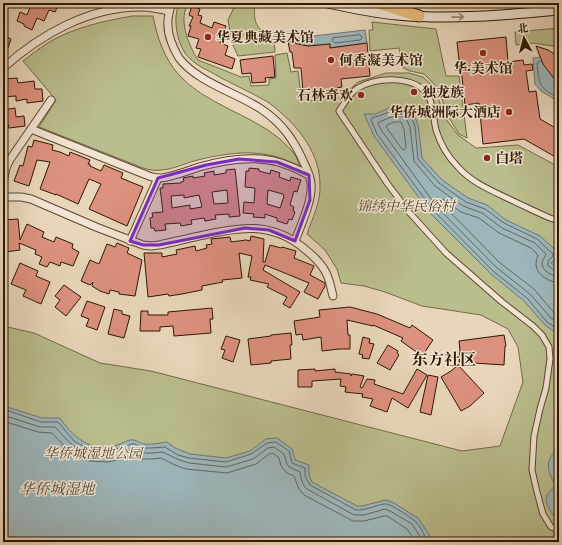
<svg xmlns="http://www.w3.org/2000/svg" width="562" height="545" font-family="Alegreya,'Noto Serif SC',serif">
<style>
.green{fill:#babd8d;stroke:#736a47}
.water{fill:#9db6bb;stroke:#707671}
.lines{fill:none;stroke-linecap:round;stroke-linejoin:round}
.shore{stroke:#64665e;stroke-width:1}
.building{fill:#dd917f;stroke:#2c1701;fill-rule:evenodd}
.pedestrian-casing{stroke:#5b472f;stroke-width:7}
.minor-casing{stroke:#5b472f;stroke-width:9}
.secondary-casing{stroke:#2c1701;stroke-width:11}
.primary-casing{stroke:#2c1701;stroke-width:13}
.pedestrian{stroke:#f1e4d2;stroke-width:5}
.minor{stroke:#f1e4d2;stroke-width:7}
.secondary{stroke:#f1e4d2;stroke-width:9}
.primary{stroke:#e4bb7d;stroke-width:11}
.oneway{stroke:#988874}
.marked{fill:#7b2cbf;fill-opacity:0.2;stroke:#7b2cbf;stroke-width:3;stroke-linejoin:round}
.poi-dot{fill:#8f2418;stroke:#f1e4d2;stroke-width:1.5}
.labels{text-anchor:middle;stroke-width:3;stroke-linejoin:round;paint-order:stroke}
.poi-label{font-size:14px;font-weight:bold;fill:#2c1701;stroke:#f1e4d2;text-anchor:start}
.park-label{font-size:14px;font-style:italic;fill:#57492b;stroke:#f1e4d2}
.water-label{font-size:15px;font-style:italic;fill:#544f42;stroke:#f1e4d2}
.quarter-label{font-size:16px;font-weight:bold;fill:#2c1701;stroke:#f1e4d2}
</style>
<rect width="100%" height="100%" fill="#e9d6ba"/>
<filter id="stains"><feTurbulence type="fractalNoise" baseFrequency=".005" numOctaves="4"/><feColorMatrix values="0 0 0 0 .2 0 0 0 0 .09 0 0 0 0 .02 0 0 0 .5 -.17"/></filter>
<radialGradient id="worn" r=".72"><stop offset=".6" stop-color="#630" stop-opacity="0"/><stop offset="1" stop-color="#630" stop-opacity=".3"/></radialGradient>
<!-- green -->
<g class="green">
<path d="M179,3H189C177,18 189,46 198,60L241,77L249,76L251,86L269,85V79L276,78L275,55L287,53L291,72L298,71L301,94L310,92L311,101L340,98L358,82L386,73H409L423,77L432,85L438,98L446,119L458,135L476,148H477L518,145L559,167V542H3V326L34,333L100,363L151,371L462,451L500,446L523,382L518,347L508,329L481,315L422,306L385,292L364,286L341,283L337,269L325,250L307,234C312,219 321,202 320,185C320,154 300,129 278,110C274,107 270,103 266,101C247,90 227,82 209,71C200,67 191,61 185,53C182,48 179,42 178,36C175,25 175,14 179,3Z"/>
<path d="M236,3H255C254,12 253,23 261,30C264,32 269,33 271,37C274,41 275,47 275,52L238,56L232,43L228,20Z"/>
<path d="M132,16H153C157,37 164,58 179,75C205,104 250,114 280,139C285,144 291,149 295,155C297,158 298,162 300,166C292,163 285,159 277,157C250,149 221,154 194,161C184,164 173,169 162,170C155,171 149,170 143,168L39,127L56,100L23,61C32,54 41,47 51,41C76,27 104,21 132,16Z"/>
<polygon points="372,22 436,29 446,76 459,76 467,138 459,134 448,116 441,97 434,84 424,74 410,71 403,68 399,48 370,51 369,30 373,30"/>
<polygon points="559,28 559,47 533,43 516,45 515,32"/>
</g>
<!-- water -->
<g class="water">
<path d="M365,30L367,43L330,48V44C313,46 304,46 288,41V39Z"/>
<polygon points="559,56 559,102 541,91 535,84 533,58"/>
<polygon points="392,107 411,107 418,125 422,158 442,180 468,198 487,205 506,220 540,236 559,253 559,256 551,263 559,269 559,335 545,325 524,301 491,274 430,213 374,136 364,114 375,114"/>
<path d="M3,404L7,407L42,418H60C71,434 86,449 107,447C112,447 118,445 122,443C125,442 128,440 131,440C136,439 140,444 145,444C152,445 160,443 167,442L175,448L190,454L226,458L250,451L266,439L277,438L292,449L295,460L309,465V475L312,482L357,506H362L386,500L394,503L418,518L430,536V542H3Z"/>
<path d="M559,448V518C554,516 552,515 550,510C542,497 548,495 555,485C547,470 544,460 559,448Z"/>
</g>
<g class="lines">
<!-- shore -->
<g class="shore">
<polygon points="360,35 361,36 362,38 360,40 335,43 332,40 333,38"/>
<path d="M541,61L538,62L537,63C539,85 539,88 559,98"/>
<polygon points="395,122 401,122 404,129 406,148 404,150 402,149 386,127 387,125"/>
<polyline points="559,272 556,271 548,266 548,261 553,256 553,254 537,239 504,223 485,209 466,202 439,183 418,159 415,126 408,111 393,111 372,118 371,120 377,134 433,210 493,271 527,298 547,322 559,330"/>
<path d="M559,277C552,276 542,271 542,263C542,260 545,257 546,254L535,243L502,228L482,213L463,206L435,186L414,161L410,127L405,116H394L379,122L378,124L382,131L437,207L496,267L530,294L551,318L559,324"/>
<path d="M559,283C549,282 537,275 536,265C536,261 537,258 538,255L531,248L499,233L479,218L461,212L443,199L440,200L441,203L500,263L534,289L555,314L559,317"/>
<path d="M3,409L41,422H58L74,441L90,450L108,451L124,447L131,444H135L143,448H151L165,447L178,455L189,458L226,462L251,454L267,443L276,442L289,451L292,463L305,468V476L310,485L356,510C366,511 380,503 387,504C392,505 410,517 414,520C419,524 426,536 426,542"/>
<path d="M3,415L40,427H55L71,444L88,455L108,456L125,452L132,449L142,453H152L163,452L177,459L189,463L226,467L253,459L268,448L274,447L284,454L287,464L289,467L300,472C301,478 302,485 307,489L354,515H364L385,509L390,511L412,524L421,538V542"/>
<polyline points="3,421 38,432 52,433 68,450 84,460 90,461 109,462 132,456 142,459 152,459 161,458 175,465 186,469 227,473 256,464 269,454 273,453 279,458 281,466 284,470 287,473 294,476 299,489 304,495 353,521 364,521 384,516 387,516 407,529 415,540 415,542"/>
</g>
</g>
<!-- building -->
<g class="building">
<polygon points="32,3 38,6 39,3 59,3 55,12 49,10 44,21 37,18 32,30 24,26 24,24 17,21 20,12 27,15"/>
<polygon points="192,6 200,9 198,15 202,16 200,23 212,28 214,22 226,26 220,43 228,46 225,55 235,59 232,69 198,57 201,49 196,48 199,39 188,36 191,26 189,26 193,17 189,15"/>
<polygon points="3,35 11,39 8,48 3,46"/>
<polygon points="506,37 508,62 523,60 524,65 532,64 533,70 526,71 529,92 536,91 540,119 559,130 559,159 524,139 483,144 479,103 465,105 461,68 460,69 457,42"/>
<polygon points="288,41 298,44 308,46 330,44 330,48 367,43 370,76 341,79 342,87 330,89 330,92 313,94 313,90 303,91 301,68 294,68 292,52 290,52"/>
<polygon points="536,46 548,50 559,57 559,85 543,64"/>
<polygon points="273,56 275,77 265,78 266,82 252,83 251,73 242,74 240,60"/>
<polygon points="17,78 18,83 34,81 35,89 42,89 43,101 27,103 27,99 16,101 16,96 3,97 3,79"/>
<polygon points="15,108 16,117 24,116 25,126 9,128 8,124 3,125 3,110"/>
<polygon points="34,140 53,145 52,150 60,152 69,156 70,152 90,160 88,164 90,164 90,166 101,171 104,165 123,173 121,178 143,187 127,226 89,209 101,184 89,179 78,204 56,194 56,195 40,189 50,162 37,160 29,186 14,181 20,165 23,166 28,146 32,147"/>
<path d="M249,168L259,169V171L270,174L271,170L280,173L279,177L290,181L291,177L301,180L297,192L294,191L290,205L294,207L293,211L295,212L292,220L289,219L287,224L277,221V218L265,214V218L253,217L254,214L243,213L244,202L254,203L255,188L245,187L246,171H249ZM268,190L283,194V195L284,196L280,208L267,204Z"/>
<path d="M235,169L240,216L229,217V214L215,215L216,219L205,221L204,218L191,220L192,224L181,226L180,223L165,224L166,230L155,231L154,228H151L150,218L153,217L152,213L163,212L160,188H163V184L181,183V182L184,181L183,178L193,176V178L205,176L204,173L214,171V175L226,173V170ZM227,190L228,203L214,204L212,192ZM184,195V198L199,195L202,207L190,209V205L172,208L171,196Z"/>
<polygon points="18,219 20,240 27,224 44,232 42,237 54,242 56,237 73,244 72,248 79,252 73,266 61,262 60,266 50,262 47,267 39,264 42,257 35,254 36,250 19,243 20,250 5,252 4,246 3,246 3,220"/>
<polygon points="251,236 264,239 263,262 265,262 270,245 281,248 282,247 296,251 294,258 314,266 310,275 325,283 325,286 318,299 304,292 309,283 265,265 263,270 300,292 290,308 283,304 287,297 267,287 269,284 250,280 251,277 248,277 252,256 239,253 242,278 222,280 223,282 202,286 202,290 182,294 169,296 168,294 148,297 144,253 162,253 162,257 177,254 176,250 195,246 196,251 207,248 206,245 212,244 211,239 230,237 231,242 246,240 250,241"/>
<polygon points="117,243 129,248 127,253 142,260 135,296 119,294 119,292 110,290 109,294 100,291 92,286 93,282 90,285 81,281 90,260 99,264 107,244 115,247"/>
<polygon points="20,263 38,271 36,276 50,282 41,304 23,296 26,290 11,284"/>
<polygon points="64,285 81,297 66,316 55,307 60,300 55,296"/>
<polygon points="87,301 105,307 97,330 86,326 89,319 81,316"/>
<polygon points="350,307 377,314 410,328 412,325 433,340 422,356 401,341 403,338 373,325 373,326 347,320 348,335 350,335 350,349 339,349 322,351 321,337 303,340 302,334 296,335 294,321 320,317 319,310"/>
<polygon points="212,308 213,319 210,319 211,333 174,336 173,326 160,327 160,331 140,331 141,311 148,311 148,315 168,315 168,312"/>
<polygon points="114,309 122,311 122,314 130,316 124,338 108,334"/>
<polygon points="291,333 292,345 290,345 291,359 271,361 271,363 251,365 248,339 271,336 271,335"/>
<polygon points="504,335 506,346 505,346 504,365 459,362 460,351 459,341"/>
<polygon points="226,336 240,340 233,362 222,358 225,350 221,349"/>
<polygon points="363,337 370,339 369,343 374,344 369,359 362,358 363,355 359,354"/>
<polygon points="388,345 398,351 397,353 399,355 390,370 377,363"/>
<polygon points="458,365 484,393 470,406 461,411 441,377 451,371"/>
<polygon points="315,369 315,371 335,369 335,372 351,374 351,376 352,374 364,376 360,387 362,388 367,379 375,380 374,384 403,394 417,369 427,375 408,408 392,398 387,412 370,406 373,399 362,397 363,394 345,392 346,387 340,386 341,379 312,381 312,387 298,387 298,370"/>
<polygon points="428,375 438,377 431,415 420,412"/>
</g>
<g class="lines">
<defs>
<path id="pedestrian" d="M559,221L550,218C536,212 522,205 509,199C490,190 471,182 458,167C448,157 440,143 436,130C434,122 432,100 428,95C414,75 377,77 358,88C350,92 344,104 339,111L387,183L408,211L446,253L502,302L533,326L542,335L549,347L550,359L546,388L540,409L534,436L532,470L537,492L543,514L551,527L559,530"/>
<g id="minor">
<path d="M172,3C167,16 166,28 171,41C173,47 176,53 179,58C197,82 237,93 261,109C282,123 294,140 304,163C307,169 310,176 311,183C313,199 301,225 295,241"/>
<path d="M3,68C41,34 89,7 141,7C151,7 160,9 169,11"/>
<path d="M31,129L149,176C152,177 155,178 158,178C166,179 190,170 199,167C224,160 253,155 278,162C289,165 299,170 309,175"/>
<polyline points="3,182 6,168 9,161 51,100"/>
<path d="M3,197H21L31,199L96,227L143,245L151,246L159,245C174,242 189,238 204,235C239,227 270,222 301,246C311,254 322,263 327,275C330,281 331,289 333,296"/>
<polyline points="130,241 158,178"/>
</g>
<path id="secondary" d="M328,3C351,8 374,13 397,15C451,20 506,15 559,10"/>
<polyline id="primary" points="378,3 419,16"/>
</defs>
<!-- pedestrian casing -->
<use href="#pedestrian" class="pedestrian-casing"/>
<!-- minor casing -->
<use href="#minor" class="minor-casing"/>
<!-- secondary casing -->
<use href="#secondary" class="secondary-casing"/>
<!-- primary casing -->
<use href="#primary" class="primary-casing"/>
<!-- pedestrian -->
<use href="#pedestrian" class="pedestrian"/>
<!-- minor -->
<use href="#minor" class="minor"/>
<!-- secondary -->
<use href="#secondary" class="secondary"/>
<!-- primary -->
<use href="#primary" class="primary"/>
</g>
<!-- one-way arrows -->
<defs><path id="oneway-shaft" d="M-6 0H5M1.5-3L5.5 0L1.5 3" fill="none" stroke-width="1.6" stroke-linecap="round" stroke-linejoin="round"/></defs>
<use class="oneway" href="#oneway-shaft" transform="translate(458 17) rotate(-1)"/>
<!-- marked area -->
<path class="marked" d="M239,159L277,162L309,175L310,200L295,241L269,230L245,228L159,245H143L130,241L158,178L206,165Z"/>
<!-- markers -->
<g class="poi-dot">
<circle cx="208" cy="37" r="4"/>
<circle cx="483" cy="53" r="4"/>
<circle cx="331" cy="60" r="4"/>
<circle cx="414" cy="92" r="4"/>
<circle cx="361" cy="95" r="4"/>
<circle cx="509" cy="112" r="4"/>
<circle cx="487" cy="158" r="4"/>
</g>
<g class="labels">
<!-- poi labels -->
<g class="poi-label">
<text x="216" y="42">华夏典藏美术馆</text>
<text x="339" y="65">何香凝美术馆</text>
<text x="483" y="73" text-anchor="middle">华·美术馆</text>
<text x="422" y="97">独龙族</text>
<text x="353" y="100" text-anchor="end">石林奇欢</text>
<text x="501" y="117" text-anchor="end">华侨城洲际大酒店</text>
<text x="495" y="163">白塔</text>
</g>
<!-- park labels -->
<g class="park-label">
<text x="406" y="211">锦绣中华民俗村</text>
<text x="93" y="458">华侨城湿地公园</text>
</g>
<!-- water labels -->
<g class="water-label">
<text x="57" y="494">华侨城湿地</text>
</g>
<!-- quarter labels -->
<g class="quarter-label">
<text x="444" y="365">东方社区</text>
</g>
</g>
<!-- margin -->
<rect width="562" height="545" fill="none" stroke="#e9d6ba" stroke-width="16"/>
<rect x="4" y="4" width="554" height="537" fill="none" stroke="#2c1701" stroke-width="2"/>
<rect x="8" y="8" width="546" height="529" fill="none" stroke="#2c1701"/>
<!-- north arrow -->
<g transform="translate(524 38) rotate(353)" stroke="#f1e4d2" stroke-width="3" paint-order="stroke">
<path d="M0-3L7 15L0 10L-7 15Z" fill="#2c1701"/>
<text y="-6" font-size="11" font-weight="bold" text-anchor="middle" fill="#2c1701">北</text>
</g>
<rect width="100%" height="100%" filter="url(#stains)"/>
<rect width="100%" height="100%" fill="url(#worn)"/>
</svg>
